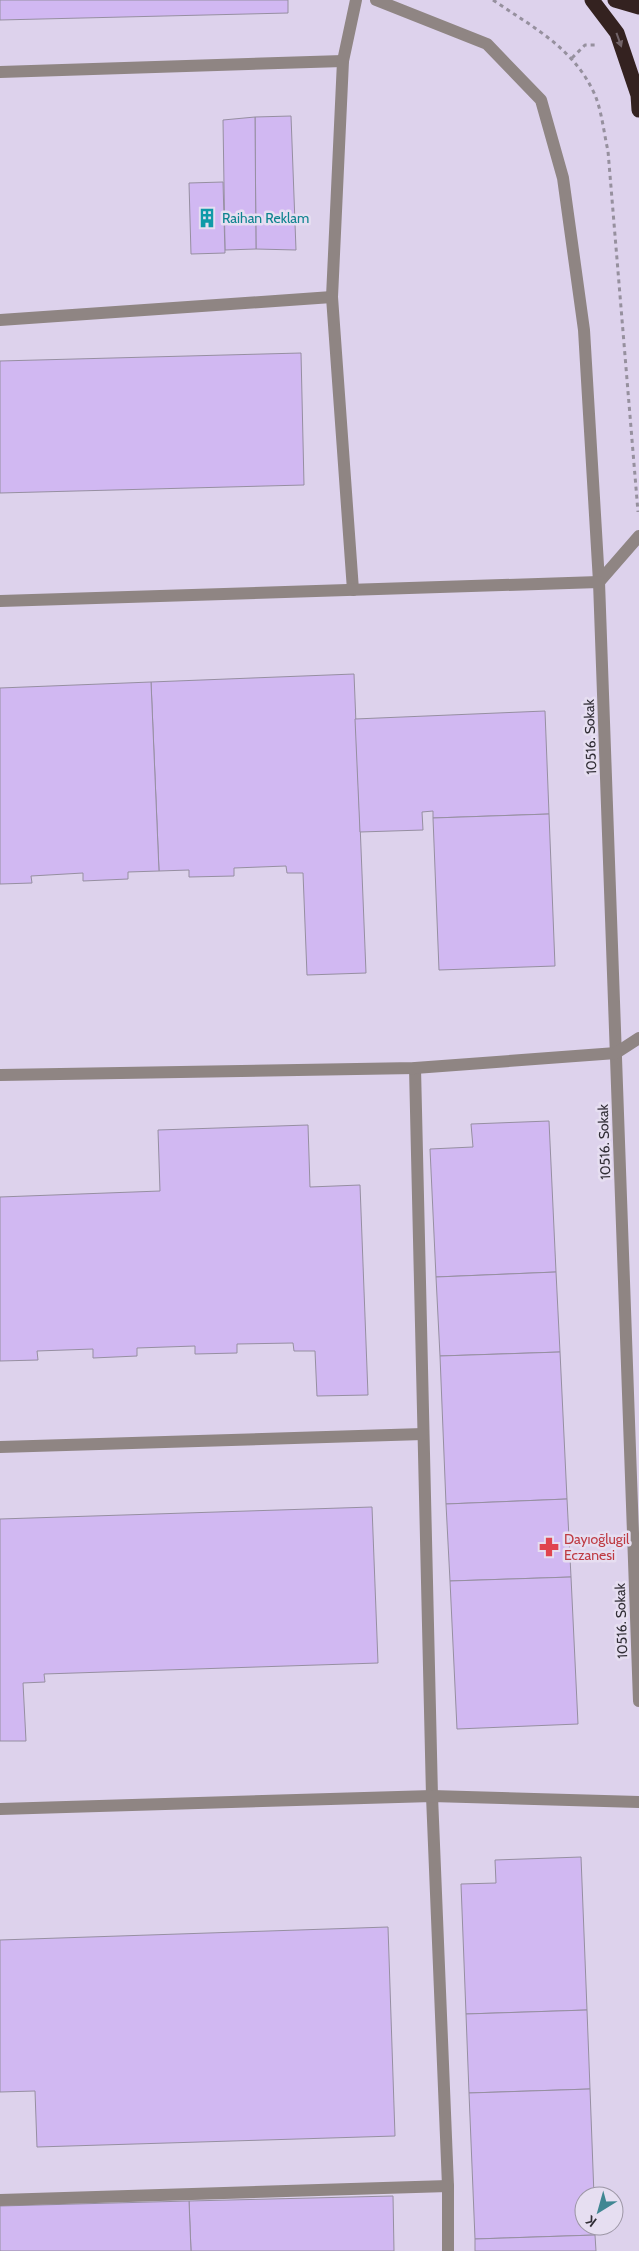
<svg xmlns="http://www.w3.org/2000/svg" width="639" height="2251" font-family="Cabin,sans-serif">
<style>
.built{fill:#ddd2ec;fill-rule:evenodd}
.building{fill:#d1b8f2;stroke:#968fa1}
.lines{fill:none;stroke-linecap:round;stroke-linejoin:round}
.path{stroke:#96909e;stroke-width:3;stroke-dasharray:4 4;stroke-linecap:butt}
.minor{stroke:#8f8583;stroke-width:12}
.highway{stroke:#342220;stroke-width:15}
.oneway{fill:#726469}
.labels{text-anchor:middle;stroke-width:5;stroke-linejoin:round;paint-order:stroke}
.culture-label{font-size:14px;fill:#0d838f;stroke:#e6def1;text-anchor:start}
.street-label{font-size:14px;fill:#302d35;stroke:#e6def1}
.health-label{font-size:14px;fill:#be3a42;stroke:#e6def1;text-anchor:start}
</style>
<rect width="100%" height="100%" fill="#e6def1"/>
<!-- built -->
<path class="built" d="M0,0H639V2251H0ZM584,2196H614V2226H584Z"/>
<!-- building -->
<g class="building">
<polygon points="0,0 288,0 288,13 0,20"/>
<polygon points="291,116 296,250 256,249 255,117"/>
<polygon points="255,117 256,249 225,250 223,120"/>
<polygon points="223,182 225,253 191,254 189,183"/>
<polygon points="301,353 304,485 0,493 0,361"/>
<polygon points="354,674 366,973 307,975 303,873 287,873 286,866 234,868 234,876 189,877 189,870 159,871 151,682"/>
<polygon points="151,682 159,871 128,872 128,879 83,881 83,873 31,876 32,883 0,884 0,688"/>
<polygon points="545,711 549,814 433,818 433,811 422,812 423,830 360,832 355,719"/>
<polygon points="549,814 555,966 439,970 433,818"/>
<polygon points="549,1121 556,1272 436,1277 430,1149 473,1147 471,1124"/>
<polygon points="308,1125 310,1187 360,1185 368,1395 317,1396 315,1351 294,1351 293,1343 237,1344 237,1353 195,1354 195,1346 137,1348 137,1356 93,1358 93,1349 37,1351 38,1360 0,1361 0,1197 160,1191 158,1130"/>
<polygon points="556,1272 560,1352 440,1356 436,1277"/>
<polygon points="560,1352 567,1499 446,1504 440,1356"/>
<polygon points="567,1499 571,1577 450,1581 446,1504"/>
<polygon points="372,1507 378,1663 44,1674 45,1682 23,1683 26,1741 0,1741 0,1519"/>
<polygon points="571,1577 578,1724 457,1729 450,1581"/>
<polygon points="581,1857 587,2010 466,2014 461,1884 496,1883 495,1860"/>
<polygon points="388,1927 395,2136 37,2147 35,2091 0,2092 0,1940"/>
<polygon points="587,2010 590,2089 469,2093 466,2014"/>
<polygon points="590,2089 594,2196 584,2196 584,2226 595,2226 595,2235 475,2239 469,2093"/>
<polygon points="393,2196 394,2251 191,2251 189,2201"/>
<polygon points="189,2201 191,2251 0,2251 0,2206"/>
<polygon points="595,2235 596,2251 475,2251 475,2239"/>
</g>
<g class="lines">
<!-- path -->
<g class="path">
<path d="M493,0C534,28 574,48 595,95C602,112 604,134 608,151L638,512"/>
<polyline points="572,58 585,45 596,45"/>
</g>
<!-- minor -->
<g class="minor">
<polyline points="376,0 487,44 541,100 563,178 584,330 599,582 639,536"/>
<polyline points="0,72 343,61"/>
<polyline points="0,320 332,297"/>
<polyline points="353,590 332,297 343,61 356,0"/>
<polyline points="0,601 599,582 639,1701"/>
<polyline points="415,1068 432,1796 448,2186 448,2251"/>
<polyline points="0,1075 415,1068 616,1053 639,1038"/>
<polyline points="0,1447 423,1434"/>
<polyline points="0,1809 432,1796 639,1802"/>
<polyline points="0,2200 448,2186"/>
</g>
<!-- highway -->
<g class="highway">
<polyline points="592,0 617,33 638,95 639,110"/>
<polyline points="615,0 639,7"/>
</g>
</g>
<!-- one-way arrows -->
<defs><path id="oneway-solid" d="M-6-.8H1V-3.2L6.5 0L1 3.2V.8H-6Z" transform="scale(1.25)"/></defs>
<use class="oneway" href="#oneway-solid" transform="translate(619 40) rotate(70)"/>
<!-- icons -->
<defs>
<symbol id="building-bare" viewBox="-9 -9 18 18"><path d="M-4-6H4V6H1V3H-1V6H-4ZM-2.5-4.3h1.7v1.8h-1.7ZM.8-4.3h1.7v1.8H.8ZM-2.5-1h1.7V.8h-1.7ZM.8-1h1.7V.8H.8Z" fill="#0f9aa8" stroke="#e6def1" stroke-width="2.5" paint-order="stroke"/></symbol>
<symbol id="pharmacy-bare" viewBox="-9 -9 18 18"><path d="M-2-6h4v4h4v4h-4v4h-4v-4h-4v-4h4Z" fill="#e0444e" stroke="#e6def1" stroke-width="2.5" paint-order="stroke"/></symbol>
</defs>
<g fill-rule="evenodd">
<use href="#building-bare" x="193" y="204" width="28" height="28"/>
<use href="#pharmacy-bare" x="535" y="1533" width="28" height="28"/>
</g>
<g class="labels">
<!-- culture labels -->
<g class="culture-label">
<text x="222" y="223">Raihan Reklam</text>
</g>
<!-- street labels -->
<g class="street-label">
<text transform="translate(590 737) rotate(-92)" y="5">10516. Sokak</text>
<text transform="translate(604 1142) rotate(-92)" y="5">10516. Sokak</text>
<text transform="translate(621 1621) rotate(-92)" y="5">10516. Sokak</text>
</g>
<!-- health labels -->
<g class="health-label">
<text x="564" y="1544">Dayıoğlugil<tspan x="564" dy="16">Eczanesi</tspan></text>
</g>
</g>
<!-- north arrow -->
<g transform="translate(599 2211) rotate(217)"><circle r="24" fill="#e6def1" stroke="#9d97a6"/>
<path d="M0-4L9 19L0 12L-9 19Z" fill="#418793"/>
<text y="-8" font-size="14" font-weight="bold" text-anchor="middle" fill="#302d35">K</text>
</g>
</svg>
